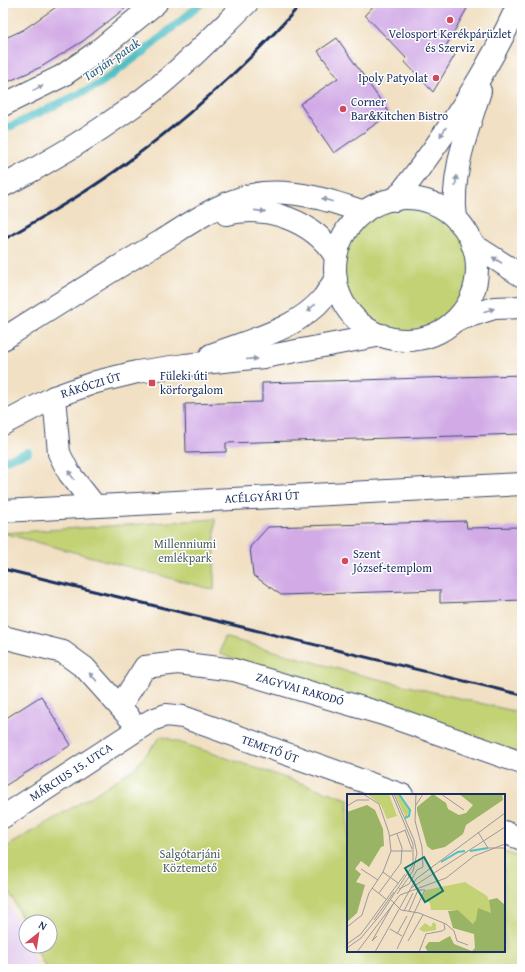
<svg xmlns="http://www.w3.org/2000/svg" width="525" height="972" font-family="'Gentium Book Plus',serif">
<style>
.built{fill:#e6d2f0}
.green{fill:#c3d274;stroke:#6f8069}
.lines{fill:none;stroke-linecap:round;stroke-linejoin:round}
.stream{stroke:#51bfc6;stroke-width:8}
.building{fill:#d2abe6}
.minor-casing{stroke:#3b4a6d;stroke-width:24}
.major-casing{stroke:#3b4a6d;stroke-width:24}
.minor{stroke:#fff;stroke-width:22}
.major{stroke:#fff;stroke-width:22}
.rail{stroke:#1b2f5e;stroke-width:3}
.oneway{fill:#8d97ae}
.poi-dot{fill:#d1495b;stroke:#fff;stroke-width:1.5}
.labels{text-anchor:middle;stroke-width:3;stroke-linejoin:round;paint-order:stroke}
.poi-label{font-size:12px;fill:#1b2f5e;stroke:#fff;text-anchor:start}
.street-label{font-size:12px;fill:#1b2f5e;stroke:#fff}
.park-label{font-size:12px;fill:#4d6065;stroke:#fff}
.water-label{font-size:13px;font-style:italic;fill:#2e6182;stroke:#fff}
.inset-river{fill:none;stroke:#51bfc6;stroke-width:2}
.inset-road{fill:none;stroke:#9b999b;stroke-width:1}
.view{fill:#0f766e;fill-opacity:0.15;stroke:#0f766e;stroke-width:2}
.inset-edge{fill:none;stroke:#1b2f5e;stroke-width:2}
</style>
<rect width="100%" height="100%" fill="#fff"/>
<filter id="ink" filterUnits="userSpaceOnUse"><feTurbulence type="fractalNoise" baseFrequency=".025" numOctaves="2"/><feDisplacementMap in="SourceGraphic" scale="8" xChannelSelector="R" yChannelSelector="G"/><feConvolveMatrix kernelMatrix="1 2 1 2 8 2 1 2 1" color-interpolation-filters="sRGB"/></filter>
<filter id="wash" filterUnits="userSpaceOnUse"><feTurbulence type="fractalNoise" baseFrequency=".012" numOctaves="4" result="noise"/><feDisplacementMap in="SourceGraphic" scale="16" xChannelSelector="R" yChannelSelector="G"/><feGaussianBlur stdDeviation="0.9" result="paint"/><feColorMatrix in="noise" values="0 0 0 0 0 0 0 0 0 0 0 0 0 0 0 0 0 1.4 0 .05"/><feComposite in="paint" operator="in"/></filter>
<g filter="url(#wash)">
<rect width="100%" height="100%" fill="#f1e0c3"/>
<!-- built -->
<polygon class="built" points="3,892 26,942 26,946 28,946 38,969 3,969"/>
<!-- green -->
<g class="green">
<circle cx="406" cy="269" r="71"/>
<polygon points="215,519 214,590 3,533"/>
<polygon points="224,637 353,673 522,713 522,758 220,654"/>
<polygon points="161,736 348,799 348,951 504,951 504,852 522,858 522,969 46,969 35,946 50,946 50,922 26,922 26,927 3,878 3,849 95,794 136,767"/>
</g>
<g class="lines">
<!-- stream -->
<g class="stream">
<polyline points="3,130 98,85 147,49 202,3"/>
<polyline points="3,461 28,452"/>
</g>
</g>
<g id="blocks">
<!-- building -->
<g class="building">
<polygon points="62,3 132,3 83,41 41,67 3,84 3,39 23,30"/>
<polygon points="376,3 470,3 446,46 455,55 433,92 405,62 406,58 365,15"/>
<polygon points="337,38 390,114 334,153 300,104 338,78 318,51"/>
<polygon points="522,375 522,434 226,443 226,452 186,453 185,404 262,402 262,383"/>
<polygon points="466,521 467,528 522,527 522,600 440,603 440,590 281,595 253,575 250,547 268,527"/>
<polygon points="41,696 71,745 3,787 3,720"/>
</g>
</g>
</g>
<g filter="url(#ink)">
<use href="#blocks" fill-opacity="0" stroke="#3b4a6d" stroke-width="1"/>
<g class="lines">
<defs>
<g id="minor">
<polyline points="3,105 62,76 94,54 156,3"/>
<polyline points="54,397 59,453 69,473 95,506"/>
<polyline points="3,511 522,484"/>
<polyline points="3,637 63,652 85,668 129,717"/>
<polyline points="120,706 145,667 178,663 234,670 383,714 522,763"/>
<polyline points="3,817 152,720 166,715 183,717 402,795"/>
<polyline points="504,832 522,839"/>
</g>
<g id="major">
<path d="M3,186C48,163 92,136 132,107C173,78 211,38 247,3"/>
<circle cx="406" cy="269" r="71"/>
<path d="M395,200C443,140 487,73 519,3"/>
<path d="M226,214C267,204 314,221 336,257"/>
<path d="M456,219C450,175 467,132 480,91"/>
<polyline points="472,244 522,276"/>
<polyline points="457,320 494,308 522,307"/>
<path d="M3,339C55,306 107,273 160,242C191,223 226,197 263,193C298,190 332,201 364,212"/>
<path d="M211,355C249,340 297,330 324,297C328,291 332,284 336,279"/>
<polyline points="3,424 54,397 96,382 137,372 185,365 264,357 382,335"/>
</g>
</defs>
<!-- minor casing -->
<use href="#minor" class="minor-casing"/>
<!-- major casing -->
<use href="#major" class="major-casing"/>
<!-- minor -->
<use href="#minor" class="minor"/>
<!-- major -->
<use href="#major" class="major"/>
<!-- rail -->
<g class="rail">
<path d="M3,240C46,215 90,191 129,161C192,114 250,62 302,3"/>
<polyline points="3,569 522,695"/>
</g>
</g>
<!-- one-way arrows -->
<defs><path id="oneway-solid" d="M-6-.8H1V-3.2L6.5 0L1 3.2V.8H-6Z"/></defs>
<g class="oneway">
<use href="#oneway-solid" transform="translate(38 88) rotate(-27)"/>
<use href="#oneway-solid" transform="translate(443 132) rotate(123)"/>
<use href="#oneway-solid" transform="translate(456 181) rotate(-82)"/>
<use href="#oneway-solid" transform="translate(327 200) rotate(-163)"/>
<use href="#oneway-solid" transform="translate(260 211) rotate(6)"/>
<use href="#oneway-solid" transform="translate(497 260) rotate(-147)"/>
<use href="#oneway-solid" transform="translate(311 308) rotate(138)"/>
<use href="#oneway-solid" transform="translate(489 310) rotate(-16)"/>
<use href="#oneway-solid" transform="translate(252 359) rotate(-5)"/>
<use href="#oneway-solid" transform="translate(71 475) rotate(-125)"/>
<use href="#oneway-solid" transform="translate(93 677) rotate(-133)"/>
</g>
</g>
<!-- markers -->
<g class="poi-dot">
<circle cx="450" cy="20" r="4"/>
<circle cx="436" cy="78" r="4"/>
<circle cx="343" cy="109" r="4"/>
<rect x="148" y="379" width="8" height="8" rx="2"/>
<circle cx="345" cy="561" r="4"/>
</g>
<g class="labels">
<!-- poi labels -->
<g class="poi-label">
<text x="450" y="38" text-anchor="middle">Velosport Kerékpárüzlet<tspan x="450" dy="14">és Szerviz</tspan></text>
<text x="428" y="82" text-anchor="end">Ipoly Patyolat</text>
<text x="351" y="106">Corner<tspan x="351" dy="14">Bar&amp;Kitchen Bistro</tspan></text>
<text x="160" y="380">Füleki úti<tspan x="160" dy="14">körforgalom</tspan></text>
<text x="353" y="558">Szent<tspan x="353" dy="14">József-templom</tspan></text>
</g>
<!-- street labels -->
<g class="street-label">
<text transform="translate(91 385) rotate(-17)" y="4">RÁKÓCZI ÚT</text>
<text transform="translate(262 497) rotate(-3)" y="4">ACÉLGYÁRI ÚT</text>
<text transform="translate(300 689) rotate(16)" y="4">ZAGYVAI RAKODÓ</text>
<text transform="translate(270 749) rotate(20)" y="4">TEMETŐ ÚT</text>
<text transform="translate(71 772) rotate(-33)" y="4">MÁRCIUS 15. UTCA</text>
</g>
<!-- park labels -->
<g class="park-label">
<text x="185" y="548">Millenniumi<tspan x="185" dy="14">emlékpark</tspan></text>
<text x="190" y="858">Salgótarjáni<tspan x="190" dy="14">Köztemető</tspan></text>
</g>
<!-- water labels -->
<g class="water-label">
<text transform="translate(111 59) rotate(-34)" y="5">Tarján-patak</text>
</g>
</g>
<!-- overview -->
<g transform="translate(347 794)">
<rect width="158" height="158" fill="#f1e0c3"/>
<path d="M20,0H42L50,22L40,25L34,11ZM48,0H52L63,15L59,24ZM118,88L140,102L145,113L144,119L126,130L111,116H84L83,109L75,104L79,96ZM86,128L89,130V136L77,138L72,135L78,129L84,133Z" fill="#c3d274"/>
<path d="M86,0L99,9L101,15L112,21L119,19L126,11L112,0H155L156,6L119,31L116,40L98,53L85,56L80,52L70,17V13ZM20,11L28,16L36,35L37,52L34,53L22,73L14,67L8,75L14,80L9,88L18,91L10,119L0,128V18ZM150,104L158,111V158H81L78,153L82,148H92L103,142L107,150L125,157L128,154L127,140L106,134L101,117L111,116L126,130L129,126L131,114L144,119L142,106Z" fill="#9ab466"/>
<path class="inset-river" d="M52,0L63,16L62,22L58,24M123,57L141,54M94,68L111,58L118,57"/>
<path class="inset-road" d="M47,0L67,46L70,59L66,77L50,100M94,0L117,16M69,11L76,0M0,12L10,6H22M58,36L65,55M131,38L141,54H158M43,42L59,36M44,57H65M14,75L31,86M36,78L51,89M25,94L39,105M64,94L158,33M52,95L62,90L70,76L76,73L75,53L68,27L69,0M32,99L54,69L55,54L50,40M44,106L54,116L72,119L99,130L107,137L110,147L121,151M57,117L66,99M27,126L47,98M0,133L15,121L22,99L36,78L44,57L42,39L32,10L16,0M43,135L55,142M50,140L60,122M30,142L25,147L46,110M61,147L76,121M0,150L14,140L58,80M0,154L14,144L34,120L66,71V50L45,0M50,155L78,96H71L62,117M10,158L53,101L99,84L127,62L158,50M28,158L69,85L158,19M72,158L79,140L95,137L98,135L97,130"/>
<path class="view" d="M77,63L96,97L78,108L58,74Z"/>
<rect width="158" height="158" class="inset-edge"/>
</g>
<!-- margin -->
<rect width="525" height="972" fill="none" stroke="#fff" stroke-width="16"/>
<!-- north arrow -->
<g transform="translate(38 934) rotate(30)"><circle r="19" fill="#ffffff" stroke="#a4acbf"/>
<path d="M0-3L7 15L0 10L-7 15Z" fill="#d1495b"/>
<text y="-6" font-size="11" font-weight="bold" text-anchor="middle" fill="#1b2f5e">N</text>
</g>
</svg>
